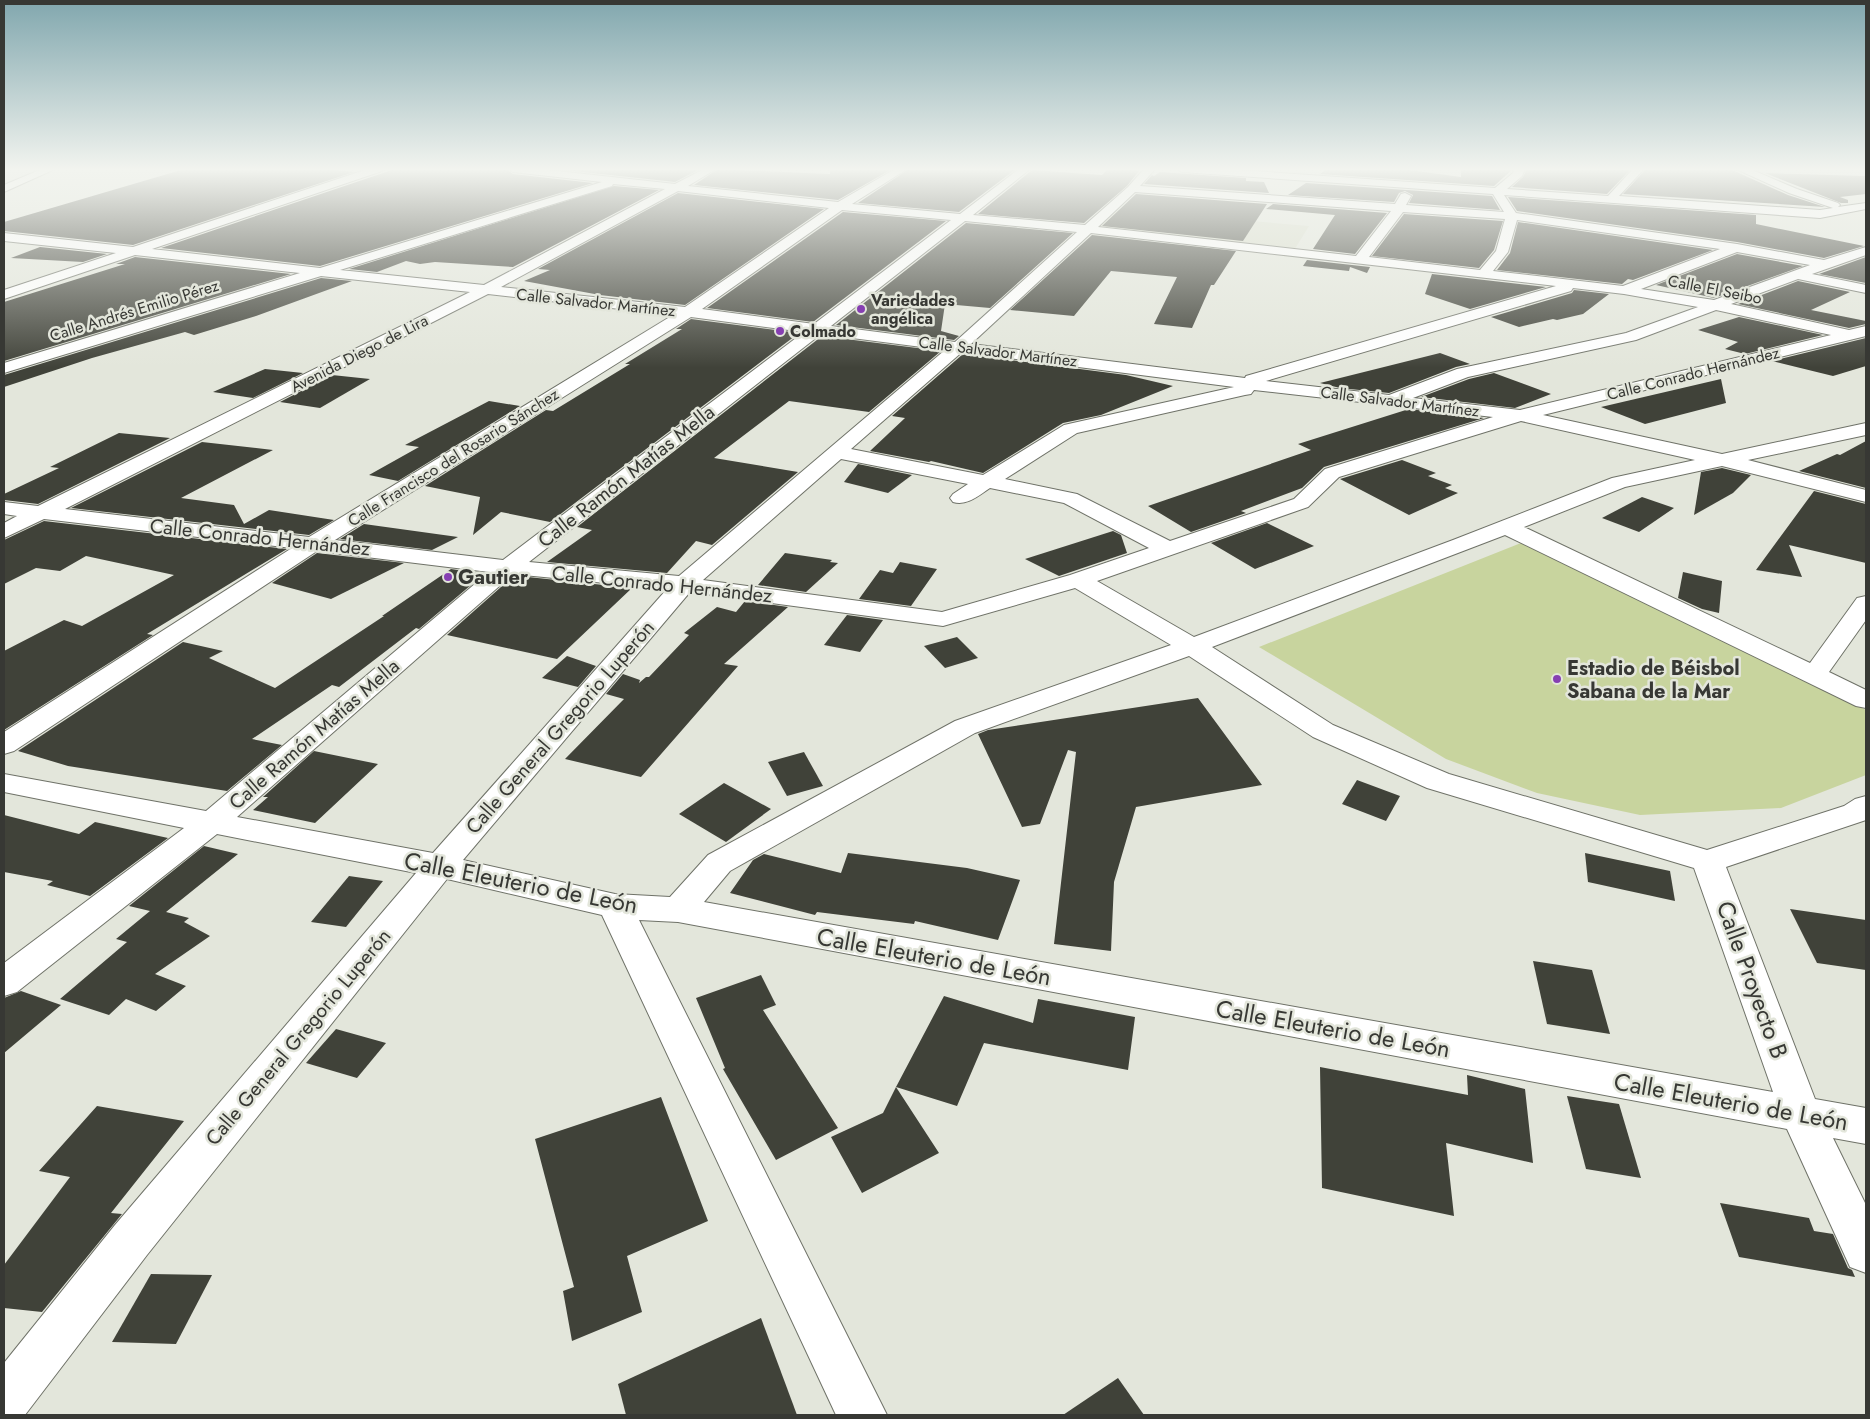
<svg xmlns="http://www.w3.org/2000/svg" width="1870" height="1419" font-family="Jost,sans-serif">
<style>
.built{fill:#d8dcca}
.green{fill:#c8d49e}
.building{fill:#404239}
.lines{fill:none;stroke-linecap:round;stroke-linejoin:round}
.minor-casing{stroke:#6f7268;stroke-width:2}
.minor{fill:#fff;fill-rule:evenodd}
.poi-dot{fill:#863fb2;stroke:#e3e6db;stroke-width:2}
.labels{text-anchor:middle;stroke-width:5;stroke-linejoin:round;paint-order:stroke}
.far-street-label{font-size:16px;fill:#373834;stroke:#e3e6db}
.far-poi-label{font-size:16px;font-weight:bold;fill:#373834;stroke:#e3e6db;text-anchor:start}
.street-label{font-size:20px;fill:#373834;stroke:#e3e6db}
.poi-label{font-size:20px;font-weight:bold;fill:#373834;stroke:#e3e6db;text-anchor:start}
.near-street-label{font-size:24px;fill:#373834;stroke:#e3e6db}
</style>
<rect width="100%" height="100%" fill="#e3e6db"/>
<!-- built -->
<polygon class="built" points="1109,209 1309,226 1293,252 1086,229"/>
<!-- green -->
<polygon class="green" points="1526,541 1866,710 1866,775 1781,808 1640,815 1537,793 1446,759 1259,647"/>
<!-- building -->
<g class="building">
<polygon points="193,169 326,169 354,172 133,245 4,231 4,222 181,170"/>
<polygon points="395,169 506,169 513,174 593,183 320,266 161,248"/>
<polygon points="555,169 700,169 675,182"/>
<polygon points="718,169 830,174 830,169 892,169 838,200 694,185"/>
<polygon points="909,169 1016,169 959,212 858,203"/>
<polygon points="1108,169 1132,169 1139,171 1127,186 1084,223 978,214 1032,170 1102,175"/>
<polygon points="1327,169 1402,169 1461,177 1461,169 1513,169 1494,186 1320,174"/>
<polygon points="1527,169 1631,169 1607,194 1512,187 1523,177"/>
<polygon points="1646,169 1730,169 1788,195 1825,207 1623,194"/>
<polygon points="1160,172 1246,178 1246,181 1264,182 1269,193 1144,184 1152,175 1154,176"/>
<polygon points="1765,173 1866,176 1866,194 1840,197 1848,200 1848,203 1841,203"/>
<polygon points="1306,183 1492,196 1500,210 1409,203 1413,195 1405,191 1399,193 1394,202 1288,195"/>
<polygon points="614,186 659,190 513,267 435,262 420,264 406,261 377,272 349,269"/>
<polygon points="678,193 824,209 685,305 600,295 524,281 550,270 538,269"/>
<polygon points="1136,194 1267,204 1243,241 1102,226"/>
<polygon points="1508,197 1756,215 1756,224 1864,246 1824,258 1737,242 1517,211"/>
<polygon points="1273,204 1387,213 1355,254 1313,249 1335,215 1266,209"/>
<polygon points="843,212 946,221 813,322 707,308"/>
<polygon points="1404,214 1503,221 1494,250 1479,268 1372,256"/>
<polygon points="1518,222 1713,250 1633,280 1628,279 1622,284 1497,270 1510,253"/>
<polygon points="966,223 1073,233 990,308 945,304 941,331 959,336 954,340 836,325"/>
<polygon points="1092,235 1236,251 1214,285 1211,285 1192,328 1154,324 1177,277 1111,271 1074,316 1010,310"/>
<polygon points="40,247 107,254 83,262 11,258"/>
<polygon points="1737,254 1803,266 1714,298 1656,285"/>
<polygon points="135,257 291,274 4,361 4,302 125,264 116,264"/>
<polygon points="1866,257 1866,283 1819,274"/>
<polygon points="1307,260 1370,267 1367,273 1350,267 1349,271 1303,266"/>
<polygon points="1432,274 1546,287 1470,309 1425,294"/>
<polygon points="321,278 352,281 256,316 194,335 185,332 92,358 4,387 4,375"/>
<polygon points="1798,281 1850,292 1811,310 1866,321 1866,324 1849,328 1738,304"/>
<polygon points="1574,290 1609,294 1583,314 1557,320 1553,319 1519,327 1491,317 1572,293"/>
<polygon points="1739,317 1823,335 1745,354 1725,349 1738,342 1698,330"/>
<polygon points="691,319 799,333 550,522 501,512 473,535 480,497 425,486 546,410 553,411 630,364 625,364 682,329 676,329"/>
<polygon points="822,336 941,351 869,412 789,401 714,458 798,472 712,545 696,541 667,573 547,562 592,530 577,527"/>
<polygon points="1866,338 1866,366 1833,376 1772,361"/>
<polygon points="1440,353 1470,364 1456,367 1389,393 1340,388 1320,383"/>
<polygon points="963,354 1126,375 1173,386 1101,415 1063,423 983,473 931,461 929,462 870,451 905,418 892,416"/>
<polygon points="265,369 303,373 253,398 213,392"/>
<polygon points="1494,373 1551,394 1515,408 1421,397 1469,379"/>
<polygon points="332,375 370,379 320,408 280,402"/>
<polygon points="1721,379 1726,403 1645,424 1601,407"/>
<polygon points="489,401 520,406 398,481 369,475 419,447 405,445"/>
<polygon points="1409,409 1484,418 1324,467 1302,488 1241,511 1246,513 1191,532 1148,506 1311,450 1298,444"/>
<polygon points="119,433 170,438 38,504 4,500 4,494 59,468 50,467"/>
<polygon points="1866,441 1866,488 1799,471 1837,454 1840,455"/>
<polygon points="202,442 273,450 181,498 234,505 244,524 269,510 334,520 309,535 71,508"/>
<polygon points="1402,460 1436,473 1428,476 1452,485 1445,488 1458,493 1409,515 1340,479"/>
<polygon points="858,464 912,475 888,493 844,482"/>
<polygon points="1722,468 1751,475 1733,493 1694,515 1701,472"/>
<polygon points="1814,491 1866,504 1866,563 1789,545 1802,577 1756,570"/>
<polygon points="1642,497 1674,508 1639,532 1602,518"/>
<polygon points="44,521 287,549 147,634 153,635 4,730 4,651 64,620 82,626 174,575 86,556 60,571 36,568 4,584 4,540"/>
<polygon points="1267,523 1314,546 1255,569 1211,543"/>
<polygon points="364,524 458,537 432,550 340,539"/>
<polygon points="1113,531 1121,535 1127,553 1059,576 1025,559"/>
<polygon points="317,553 404,563 331,599 272,583"/>
<polygon points="785,553 832,560 830,562 838,563 806,592 758,585"/>
<polygon points="900,562 937,569 911,606 859,599 880,570 893,573"/>
<polygon points="451,569 484,574 419,629 416,628 339,687 332,685 252,739 282,745 227,791 68,766 18,751 183,642 223,651 209,658 275,688 384,616 382,616"/>
<polygon points="1683,572 1722,581 1719,613 1702,609 1678,598"/>
<polygon points="528,577 632,588 557,659 447,635 511,578 523,581"/>
<polygon points="745,601 788,607 724,664 738,666 641,777 565,759 624,699 606,694 623,674 640,680 639,683 646,677 649,677 689,635 684,633 717,607 736,612"/>
<polygon points="847,615 883,620 860,652 824,645"/>
<polygon points="957,637 978,658 945,668 924,646"/>
<polygon points="567,656 596,666 578,687 542,678"/>
<polygon points="1198,698 1262,785 1136,807 1114,882 1111,951 1054,944 1076,752 1068,750 1040,824 1022,827 978,734 988,730"/>
<polygon points="314,751 378,764 315,823 253,810 268,797 263,797"/>
<polygon points="804,752 823,786 787,796 768,762"/>
<polygon points="1357,780 1400,796 1386,821 1342,804"/>
<polygon points="724,783 771,809 726,842 679,814"/>
<polygon points="4,815 79,834 95,822 168,838 90,896 47,885 53,881 4,872"/>
<polygon points="204,846 238,854 166,912 189,918 184,922 210,936 155,974 186,986 156,1011 126,999 109,1015 60,999 127,942 116,939 150,911 129,906"/>
<polygon points="848,853 967,868 1020,880 998,940 915,921 914,924 817,912 815,915 730,893 753,860 764,854 841,873"/>
<polygon points="1585,853 1670,871 1675,901 1588,882"/>
<polygon points="349,876 383,881 346,927 311,922"/>
<polygon points="1790,909 1866,920 1866,970 1817,963"/>
<polygon points="1533,961 1592,970 1610,1034 1547,1024"/>
<polygon points="761,975 776,1005 763,1010 838,1128 776,1160 723,1069 725,1068 696,998"/>
<polygon points="21,991 61,1005 4,1053 4,998"/>
<polygon points="944,996 1033,1023 1038,999 1135,1017 1128,1070 984,1043 957,1106 896,1087"/>
<polygon points="336,1029 386,1043 357,1078 306,1063"/>
<polygon points="1320,1067 1468,1095 1467,1075 1525,1089 1533,1163 1446,1143 1454,1216 1322,1188"/>
<polygon points="896,1087 939,1153 862,1193 831,1137 883,1113"/>
<polygon points="1567,1096 1619,1104 1641,1178 1586,1169"/>
<polygon points="661,1097 708,1221 627,1256 642,1312 572,1341 563,1291 574,1287 535,1139"/>
<polygon points="97,1106 184,1121 111,1213 122,1214 42,1312 4,1308 4,1265 70,1177 39,1171"/>
<polygon points="1720,1203 1809,1218 1814,1231 1833,1234 1848,1268 1852,1270 1855,1277 1739,1257"/>
<polygon points="151,1274 212,1275 176,1344 112,1342"/>
<polygon points="761,1318 797,1415 626,1415 618,1384"/>
<polygon points="1118,1378 1144,1415 1063,1415"/>
</g>
<g class="lines">
<defs>
<g id="minor">
<polygon points="42,169 55,169 4,192 4,185"/>
<path d="M368,169H383L382,171L152,249L320,268L602,182L513,172L508,169H539L675,184L704,169H716L688,186L838,202L895,169H907L852,204L960,214L1019,169H1030L973,215L1085,225L1128,187L1144,169H1155L1140,186L1395,204L1401,194L1405,193L1411,196L1406,205L1504,212L1493,194L1182,172L1177,169H1224L1495,188L1513,173L1515,169H1525L1522,176L1507,189L1608,196L1633,169H1644L1619,196L1820,210L1833,208L1789,193L1736,169H1750L1797,189L1838,203L1840,205L1838,207L1866,203V209L1820,218L1504,195L1516,213L1737,244L1824,260L1866,247V255L1812,274L1866,285V293L1798,279L1731,304L1849,330L1866,326V336L1543,415L1722,454L1866,423V435L1748,460L1866,490V502L1722,466L1625,487L1524,527L1810,663L1857,598L1866,596V620L1829,672L1866,690V708L1856,706L1505,535L1212,647L1333,725L1449,774L1707,850L1844,806L1855,799L1866,796V820L1726,867L1815,1099L1866,1108V1144L1833,1138L1866,1205V1273L1850,1267L1787,1129L678,922L639,920L887,1415H836L602,915L447,879L147,1255L25,1415H4V1363L115,1225L416,873L217,834L17,992L4,996V963L184,828L4,792V774L206,811L489,572L317,551L14,751L4,754V732L292,548L44,519L4,538V523L17,516L4,514V502L38,506L470,292L321,276L4,373V363L300,273L135,255L4,299V290L116,253L4,241V233L133,247ZM613,184L665,189L484,285L340,270L612,186ZM678,191L829,208L685,307L501,287ZM1135,192L1391,211L1356,256L1098,227ZM842,210L951,220L814,324L702,309ZM1403,212L1505,219L1496,251L1480,270L1369,257ZM1517,220L1720,249L1623,286L1493,271L1508,252ZM965,221L1077,232L955,342L831,326ZM1091,233L1556,286L1246,376L1245,378L971,344ZM1737,252L1810,265L1714,300L1641,289ZM1573,288L1624,294L1698,307L1626,333L1457,369L1389,395L1266,381L1571,291ZM488,294L673,315L309,537L65,509ZM1716,310L1831,335L1520,410L1413,398L1468,377L1636,340ZM691,317L804,332L503,560L335,540ZM821,334L945,350L679,576L529,562ZM962,352L1234,387L1064,425L983,475L851,449ZM1254,390L1493,417L1325,469L1294,499L1170,541L1077,494L1005,479L1077,433L1245,395L1251,394ZM1521,421L1695,460L1612,478L1453,540L1194,637L1097,581L1308,507L1339,477ZM841,459L968,484L953,494L950,498L953,502C967,506 978,496 990,488L1064,503L1149,548L1070,575L942,612L703,580ZM513,574L667,589L433,853L237,817ZM1075,588L1171,645L955,721L708,855L670,897L615,894L463,860L690,592L943,626ZM1189,656L1313,737L1427,788L1694,868L1773,1092L704,902L730,871L975,733Z"/>
</g>
</defs>
<!-- minor casing -->
<use href="#minor" class="minor-casing"/>
<!-- minor -->
<use href="#minor" class="minor"/>
</g>
<!-- sky -->
<linearGradient id="sky" x2="0" y2="1"><stop stop-color="#81a7ae"/><stop offset="0.46" stop-color="#f2f4ef"/><stop offset="1" stop-color="#f2f4ef" stop-opacity="0"/></linearGradient>
<rect width="1870" height="368" fill="url(#sky)"/>
<!-- markers -->
<g class="poi-dot">
<circle cx="861" cy="309" r="5"/>
<circle cx="780" cy="331" r="5"/>
<circle cx="448" cy="577" r="5"/>
<circle cx="1557" cy="679" r="5"/>
</g>
<g class="labels">
<!-- far-street labels -->
<g class="far-street-label">
<text transform="translate(1715 289) rotate(11)" y="6">Calle El Seibo</text>
<text transform="translate(596 302) rotate(6)" y="6">Calle Salvador Martínez</text>
<text transform="translate(134 310) rotate(-17)" y="6">Calle Andrés Emilio Pérez</text>
<text transform="translate(998 351) rotate(7)" y="6">Calle Salvador Martínez</text>
<text transform="translate(359 353) rotate(-27)" y="6">Avenida Diego de Lira</text>
<text transform="translate(1693 373) rotate(-14)" y="6">Calle Conrado Hernández</text>
<text transform="translate(1400 401) rotate(7)" y="6">Calle Salvador Martínez</text>
<text transform="translate(453 457) rotate(-32)" y="6">Calle Francisco del Rosario Sánchez</text>
</g>
<!-- far-poi labels -->
<g class="far-poi-label">
<text x="871" y="306">Variedades<tspan x="871" dy="18">angélica</tspan></text>
<text x="790" y="337">Colmado</text>
</g>
<!-- street labels -->
<g class="street-label">
<text transform="translate(626 476) rotate(-38)" y="7">Calle Ramón Matías Mella</text>
<text transform="translate(260 537) rotate(6)" y="7">Calle Conrado Hernández</text>
<text transform="translate(662 584) rotate(6)" y="7">Calle Conrado Hernández</text>
<text transform="translate(560 727) rotate(-49)" y="7">Calle General Gregorio Luperón</text>
<text transform="translate(314 734) rotate(-41)" y="7">Calle Ramón Matías Mella</text>
<text transform="translate(298 1037) rotate(-50)" y="7">Calle General Gregorio Luperón</text>
</g>
<!-- poi labels -->
<g class="poi-label">
<text x="458" y="584">Gautier</text>
<text x="1567" y="675">Estadio de Béisbol<tspan x="1567" dy="23">Sabana de la Mar</tspan></text>
</g>
<!-- near-street labels -->
<g class="near-street-label">
<text transform="translate(521 883) rotate(11)" y="8">Calle Eleuterio de León</text>
<text transform="translate(934 957) rotate(10)" y="8">Calle Eleuterio de León</text>
<text transform="translate(1752 980) rotate(70)" y="8">Calle Proyecto B</text>
<text transform="translate(1333 1029) rotate(10)" y="8">Calle Eleuterio de León</text>
<text transform="translate(1731 1102) rotate(10)" y="8">Calle Eleuterio de León</text>
</g>
</g>
<!-- border -->
<rect width="1870" height="1419" fill="none" stroke="#373834" stroke-width="10"/>
</svg>
